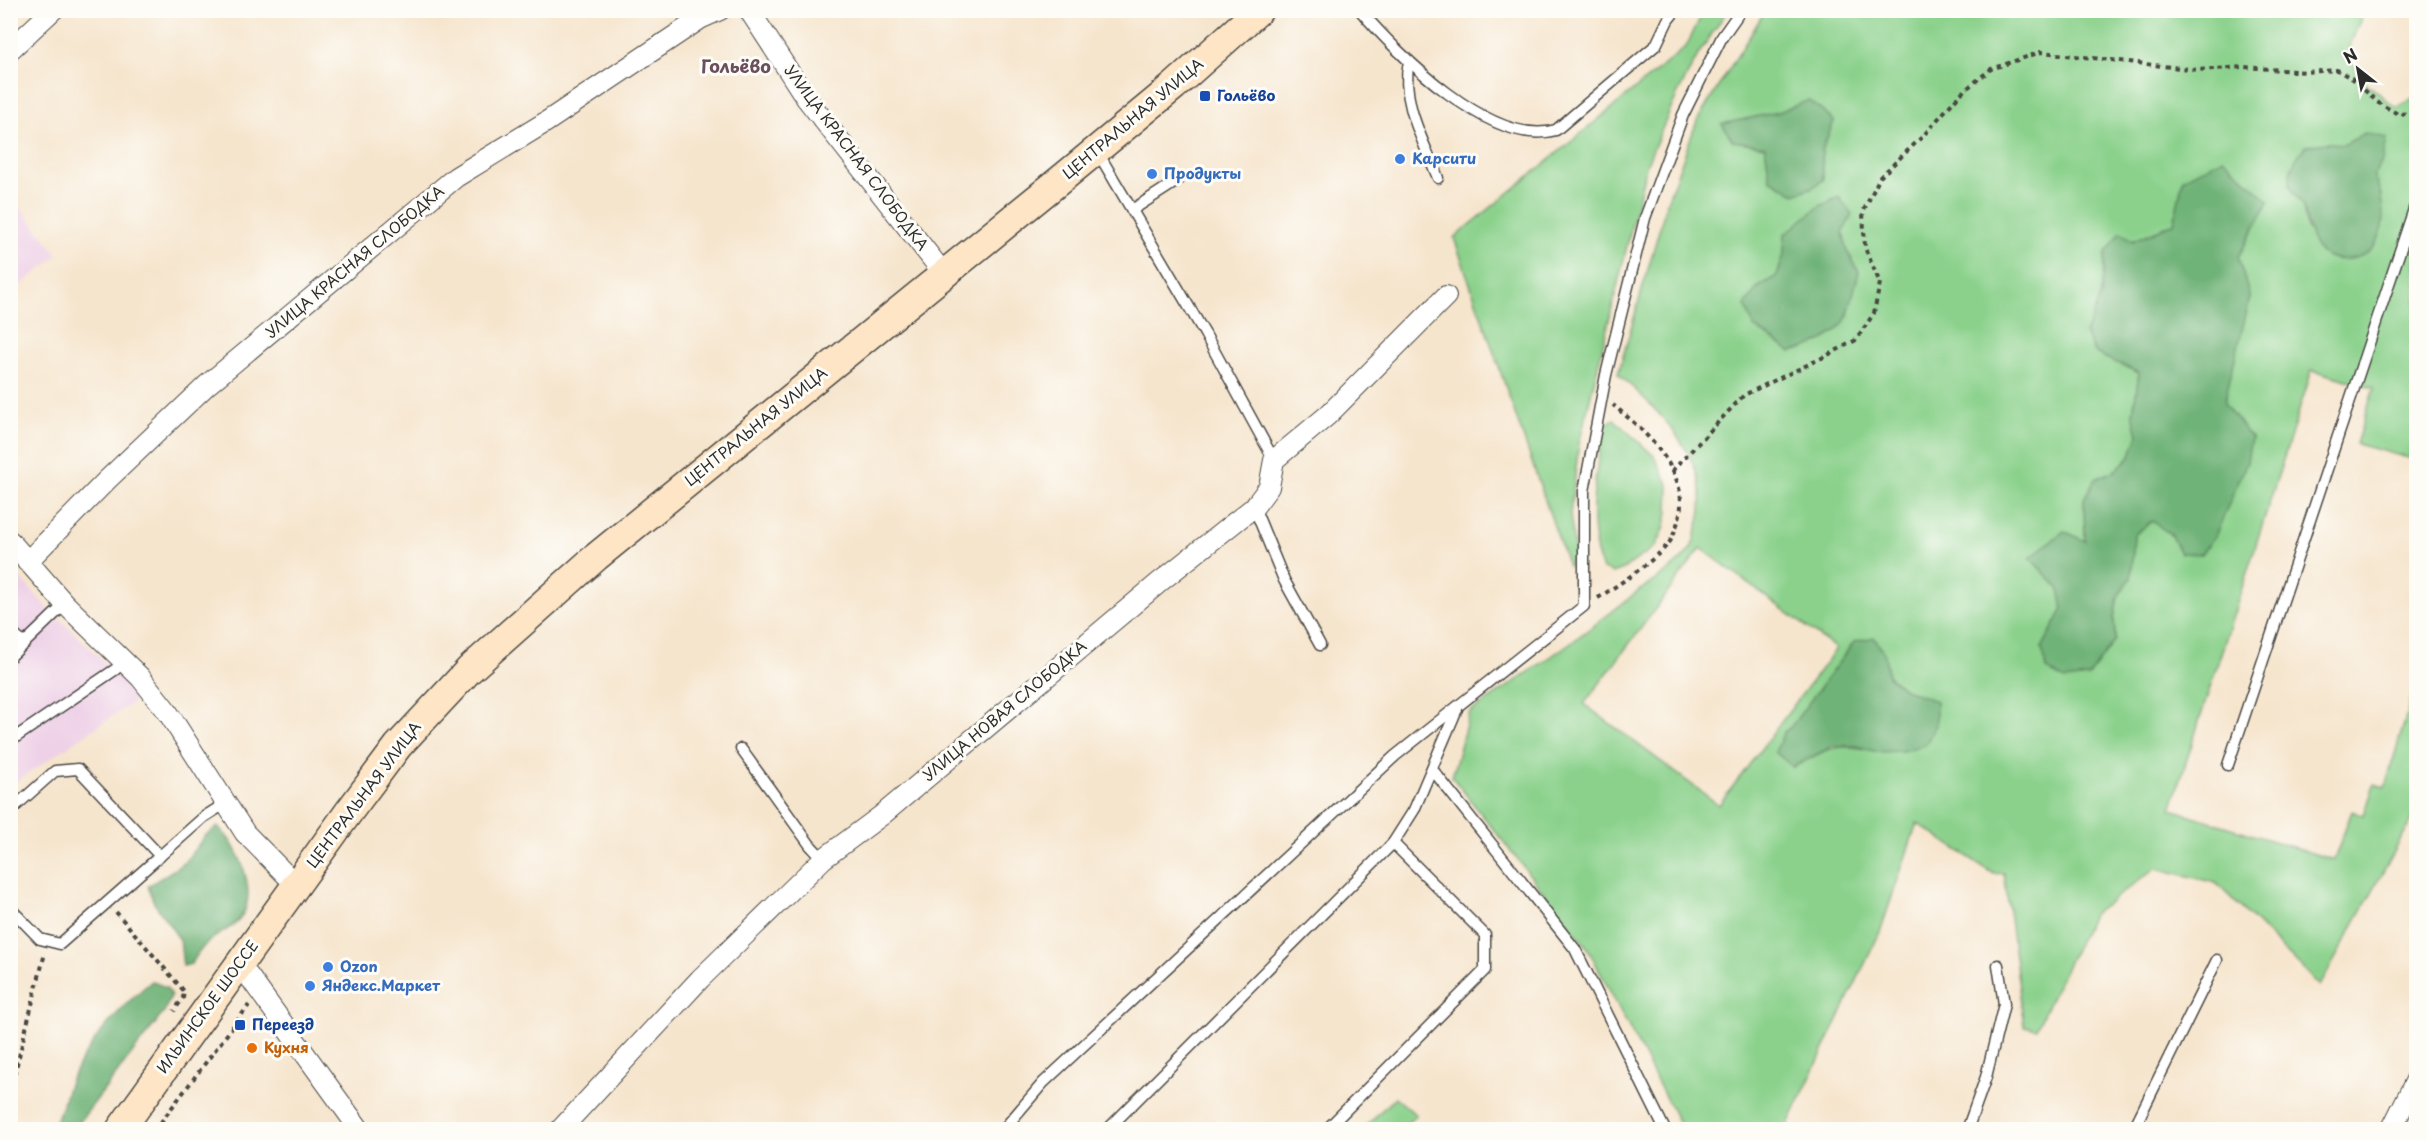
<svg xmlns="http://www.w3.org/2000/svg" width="2427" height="1140" font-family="'Playpen Sans',sans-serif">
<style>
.built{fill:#eed0e7}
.green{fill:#8bd18c;stroke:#5b7e5c;stroke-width:1.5;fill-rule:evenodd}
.forest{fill:#70b378;stroke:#4e6f52;stroke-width:1.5}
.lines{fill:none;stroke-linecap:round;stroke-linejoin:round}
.lane-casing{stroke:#494743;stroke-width:13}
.street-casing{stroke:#494743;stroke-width:22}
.secondary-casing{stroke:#494743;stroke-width:31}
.path{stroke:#494743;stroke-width:4;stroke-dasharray:4.5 4.5;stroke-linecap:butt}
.lane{stroke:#fff;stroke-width:10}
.street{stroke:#fff;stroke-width:20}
.secondary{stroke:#fde5c5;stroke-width:28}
.transit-dot{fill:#1a4fb4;stroke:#fdfcf7;stroke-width:2}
.shop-dot{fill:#3f7fe0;stroke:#fdfcf7;stroke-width:2}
.food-dot{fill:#e8710a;stroke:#fdfcf7;stroke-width:2}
.labels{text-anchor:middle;stroke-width:6;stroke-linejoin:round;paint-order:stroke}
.transit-label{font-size:15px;font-weight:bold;fill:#164399;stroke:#fdfcf7;text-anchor:start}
.street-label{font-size:15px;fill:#2b2b2b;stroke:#fdfcf7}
.shop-label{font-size:15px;font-weight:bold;fill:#366cbe;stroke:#fdfcf7;text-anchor:start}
.food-label{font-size:15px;font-weight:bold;fill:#c56008;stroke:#fdfcf7;text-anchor:start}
.quarter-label{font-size:18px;font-weight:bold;fill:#69505c;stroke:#fdfcf7}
</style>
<rect width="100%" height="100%" fill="#fdfcf7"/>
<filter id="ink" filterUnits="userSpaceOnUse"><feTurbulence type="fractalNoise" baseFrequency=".0167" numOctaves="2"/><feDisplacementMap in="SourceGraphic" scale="12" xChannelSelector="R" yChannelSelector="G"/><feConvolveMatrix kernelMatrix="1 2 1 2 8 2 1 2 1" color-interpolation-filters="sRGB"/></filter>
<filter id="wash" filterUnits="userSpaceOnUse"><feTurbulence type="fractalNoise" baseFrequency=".008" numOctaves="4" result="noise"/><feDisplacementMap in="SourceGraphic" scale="24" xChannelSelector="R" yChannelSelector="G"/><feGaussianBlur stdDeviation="1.35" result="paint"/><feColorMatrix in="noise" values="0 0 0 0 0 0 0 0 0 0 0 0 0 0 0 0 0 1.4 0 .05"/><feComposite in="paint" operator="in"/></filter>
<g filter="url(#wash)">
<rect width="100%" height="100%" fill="#f6e5cd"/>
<!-- built -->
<g class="built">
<polygon points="11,196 58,255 11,293"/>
<polygon points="10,567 41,601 120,677 135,701 11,785"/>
</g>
<!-- green -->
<g class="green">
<polygon points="1704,10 1727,11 1698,55 1677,95 1647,163 1579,444 1570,514 1575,556 1568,566 1454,238 1686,47"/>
<path d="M1765,11H2364L2350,45L2356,74L2396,108L2416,97V460L2356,444L2374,388L2312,370L2171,809L2334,860L2352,811L2364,816L2374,784L2385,787L2416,684V812L2320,986L2216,883L2156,868L2092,915L2036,1029L2024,1026L2004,873L1994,874L1917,823L1880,932L1789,1122V1129H1682L1587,947L1452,777L1469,713C1523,676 1577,640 1628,599C1648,583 1676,570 1691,548C1694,542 1696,533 1698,526C1716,464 1660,412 1618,374L1668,199L1697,121ZM1809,101L1834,121L1822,150L1823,180L1770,179L1765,146L1722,124L1779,112ZM2365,133L2383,159L2374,177L2382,197L2307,230L2303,207L2326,143L2346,144ZM2183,179L2269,201L2238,257L2250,298L2223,404L2251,438L2215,536L2180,553L2170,534L2152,521L2134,535L2131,578L2118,596L2114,618L2115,640L2042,648L2063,609L2059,588L2030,558L2085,542L2084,499L2095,479L2115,471L2131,455L2139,435L2133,414L2139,373L2095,353L2085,334L2101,295L2106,252L2174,223ZM1785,233H1843L1848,253L1859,272L1851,296L1848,316L1757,288L1777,276L1784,255ZM1701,548L1836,649L1719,805L1584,704ZM1885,655L1888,675L1904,689L1878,752C1837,741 1830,748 1793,767L1784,732Z"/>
<path d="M1614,419L1654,456L1669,486L1668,512L1664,529L1656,546L1623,569L1613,573L1603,569C1584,530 1596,466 1605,425Z"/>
<polygon points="1395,1097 1416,1115 1401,1129 1363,1129"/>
</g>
<!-- forest -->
<g class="forest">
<polygon points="1809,100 1834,121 1822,150 1823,180 1813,187 1795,194 1770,179 1765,146 1733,141 1722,124 1779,112"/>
<path d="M2365,133L2387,138L2383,159L2374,177C2383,198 2387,219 2378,240C2369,262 2329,267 2316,247C2307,234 2308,220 2303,207C2300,200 2293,194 2291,187C2286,171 2296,158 2305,146L2326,143L2346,144Z"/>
<polygon points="2223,158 2269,201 2238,257 2250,298 2224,403 2251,438 2247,462 2215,536 2201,554 2180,553 2170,534 2152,521 2134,535 2131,578 2118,596 2114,617 2115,640 2088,677 2065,680 2046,669 2042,648 2063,609 2059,588 2030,558 2064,531 2085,541 2084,499 2095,479 2115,471 2131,455 2138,435 2133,414 2139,373 2095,353 2085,334 2101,295 2106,252 2121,232 2133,241 2174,223 2183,179"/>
<path d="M1839,197L1852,214L1843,233L1848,253L1859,272C1855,286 1852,300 1848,313C1842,335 1811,347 1791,352L1754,327L1745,305L1757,288L1777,276L1784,255L1785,234L1820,206Z"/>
<polygon points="1874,637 1885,655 1888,676 1904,689 1936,701 1936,725 1925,745 1902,751 1878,752 1856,746 1833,746 1793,767 1775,752 1784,732 1790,728 1854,642"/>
<path d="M218,827C239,845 260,895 239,920C231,929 217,934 208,942C201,948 196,957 191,964L183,966L180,940L154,903L148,886L184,863L205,836Z"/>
<path d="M152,981L167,988L171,996L164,1012L74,1129H48C62,1117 64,1095 71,1079C89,1042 120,1007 152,981Z"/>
</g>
</g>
<g filter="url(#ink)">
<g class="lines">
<defs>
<g id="lane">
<path d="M1360,10C1397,54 1493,149 1556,130L1656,45L1668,20L1676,10"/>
<path d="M1409,61C1400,101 1424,142 1438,178"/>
<polyline points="1097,151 1205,334 1274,460"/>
<polyline points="1132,210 1177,181"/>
<polyline points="1254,507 1284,580 1320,645"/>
<polyline points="10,631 24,644"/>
<polyline points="10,657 65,604"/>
<polyline points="10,741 116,669 124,662"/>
<polyline points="741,749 810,845 823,859"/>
<polyline points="2228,765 2416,203"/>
<polyline points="1432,769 1575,949 1665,1130"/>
<polyline points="10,811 55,771 78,769 160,856 60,944 40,939 10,908"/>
<polyline points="160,856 204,817 226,803"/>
<polyline points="1003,1130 1043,1083 1395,756 1584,606 1584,491 1606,375 1645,218 1683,115 1722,37 1741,10"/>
<polyline points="1107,1130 1393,843 1414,810 1457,709"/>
<polyline points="1326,1130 1485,970 1485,935 1393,843"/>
<polyline points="1967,1130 1986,1077 2004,1004 1998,965"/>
<polyline points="2133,1130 2217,960"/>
</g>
<g id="street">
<polyline points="749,10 806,98 944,274"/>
<polyline points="10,50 53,10"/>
<polyline points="10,541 65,604 140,677 167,711 245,833 296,885"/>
<polyline points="27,562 107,480 207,385 456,177 546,122 700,19 720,10"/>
<polyline points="240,964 360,1130"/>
<polyline points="560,1130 700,979 823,859 882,815 1161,581 1254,507 1269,487 1274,460 1328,415 1446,296"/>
<polyline points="2391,1130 2416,1080"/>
</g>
<polyline id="secondary" points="120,1130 348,813 398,746 469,670 596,557 1065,176 1174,86 1259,10"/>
</defs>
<!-- lane casing -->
<use href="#lane" class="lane-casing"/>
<!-- street casing -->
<use href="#street" class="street-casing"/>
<!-- secondary casing -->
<use href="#secondary" class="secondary-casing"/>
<!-- path -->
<g class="path">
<polyline points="1672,471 1744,395 1826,356 1856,340 1874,313 1880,283 1865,248 1863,212 1880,177 1923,136 1960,94 1991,69 2041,52 2198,70 2245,67 2306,72 2337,70 2353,79 2377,102 2398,114 2416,113"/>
<path d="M1598,598C1618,585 1653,562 1668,544C1672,540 1674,533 1676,527C1697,479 1647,432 1613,405"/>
<polyline points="116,912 184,991 183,998 174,1011"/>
<polyline points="10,1092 45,953"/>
<polyline points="155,1130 249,1005"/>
</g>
<!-- lane -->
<use href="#lane" class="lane"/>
<!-- street -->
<use href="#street" class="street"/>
<!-- secondary -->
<use href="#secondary" class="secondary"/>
</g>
</g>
<!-- markers -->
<g class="transit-dot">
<rect x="1199" y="90" width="12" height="12" rx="3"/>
<rect x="234" y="1019" width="12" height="12" rx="3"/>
</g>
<g class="shop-dot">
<circle cx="1400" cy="159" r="6"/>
<circle cx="1152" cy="174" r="6"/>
<circle cx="328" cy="967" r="6"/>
<circle cx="310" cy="986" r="6"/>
</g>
<circle class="food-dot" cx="252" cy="1048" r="6"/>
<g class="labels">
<!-- transit labels -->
<g class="transit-label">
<text x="1217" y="101">Гольёво</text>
<text x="252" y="1030">Переезд</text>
</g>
<!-- street labels -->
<g class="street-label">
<text transform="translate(1133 119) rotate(-40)" y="5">ЦЕНТРАЛЬНАЯ УЛИЦА</text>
<text transform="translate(856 158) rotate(53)" y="5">УЛИЦА КРАСНАЯ СЛОБОДКА</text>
<text transform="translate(355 262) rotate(-40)" y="5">УЛИЦА КРАСНАЯ СЛОБОДКА</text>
<text transform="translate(756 427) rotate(-39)" y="5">ЦЕНТРАЛЬНАЯ УЛИЦА</text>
<text transform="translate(1005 711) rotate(-40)" y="5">УЛИЦА НОВАЯ СЛОБОДКА</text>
<text transform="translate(364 795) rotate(-53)" y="5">ЦЕНТРАЛЬНАЯ УЛИЦА</text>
<text transform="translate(208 1007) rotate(-54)" y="5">ИЛЬИНСКОЕ ШОССЕ</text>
</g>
<!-- shop labels -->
<g class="shop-label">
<text x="1412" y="164">Карсити</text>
<text x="1164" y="179">Продукты</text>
<text x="340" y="972">Ozon</text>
<text x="322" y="991">Яндекс.Маркет</text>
</g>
<!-- food labels -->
<g class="food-label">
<text x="264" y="1053">Кухня</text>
</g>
<!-- quarter labels -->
<g class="quarter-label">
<text x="736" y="73">Гольёво</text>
</g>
</g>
<!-- margin -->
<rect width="2427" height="1140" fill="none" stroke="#fdfcf7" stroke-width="36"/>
<!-- north arrow -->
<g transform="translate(2358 69) rotate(329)" stroke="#fdfcf7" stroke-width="4.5" paint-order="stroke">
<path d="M0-4.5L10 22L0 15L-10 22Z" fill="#2b2b2b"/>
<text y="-9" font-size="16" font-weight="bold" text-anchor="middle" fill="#2b2b2b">N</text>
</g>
</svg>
